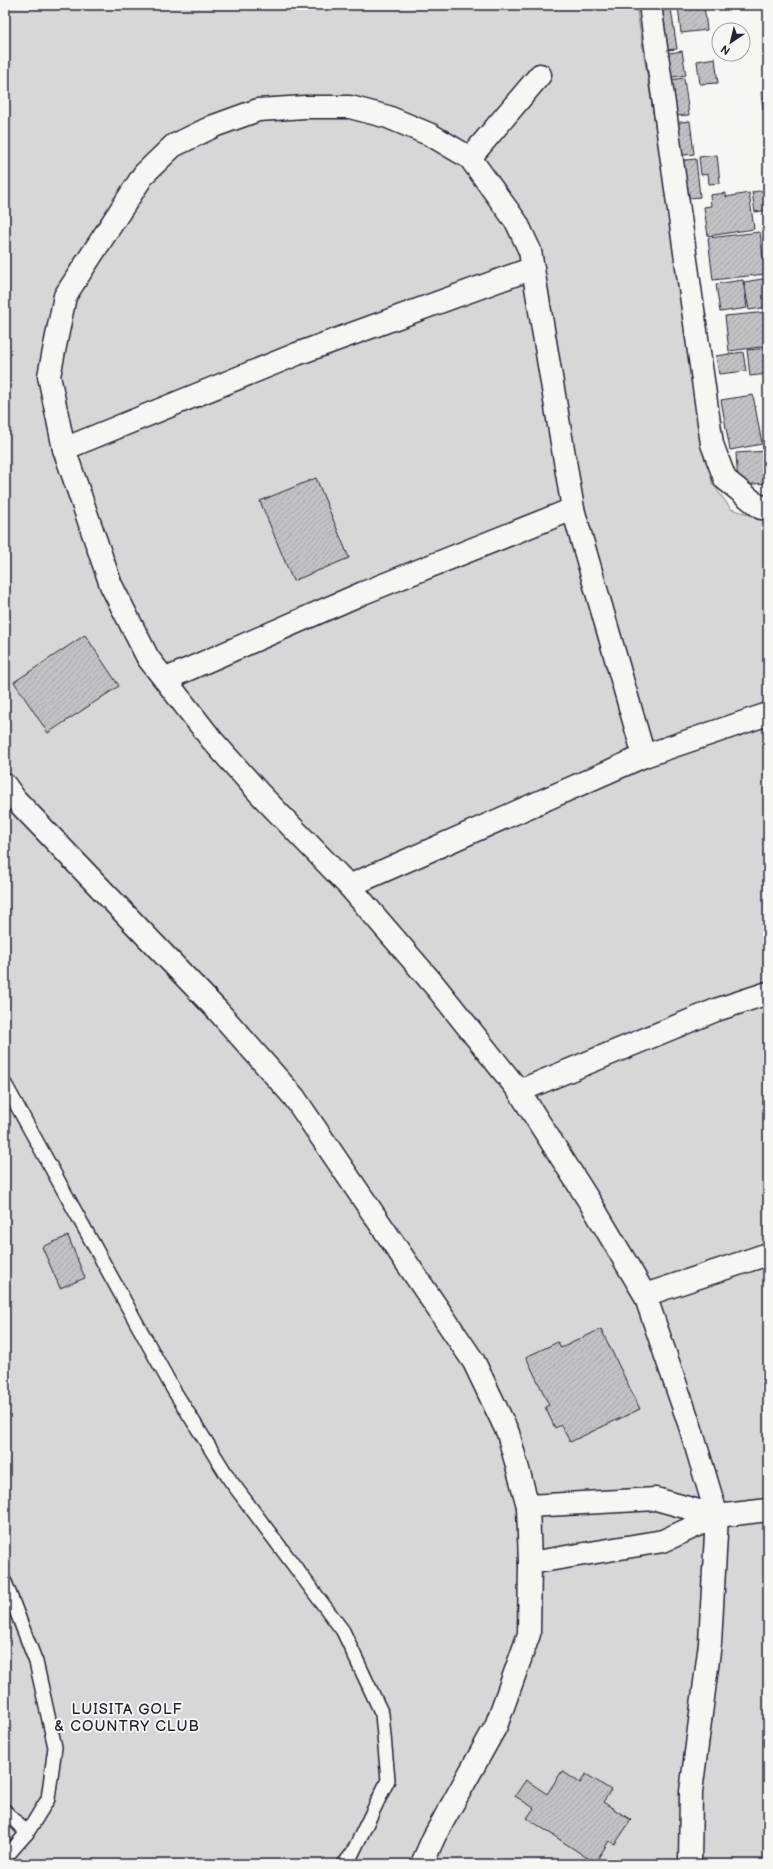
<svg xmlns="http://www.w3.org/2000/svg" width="773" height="1869" font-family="'Balsamiq Sans',sans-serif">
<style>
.grass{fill:#d7d7d7;stroke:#7c7c89}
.building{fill:url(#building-hatch);stroke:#22223b}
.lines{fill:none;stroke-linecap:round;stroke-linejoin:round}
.lane-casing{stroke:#22223b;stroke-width:16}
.street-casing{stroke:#22223b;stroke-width:25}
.lane{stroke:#f6f6f2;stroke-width:13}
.street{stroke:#f6f6f2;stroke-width:22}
.labels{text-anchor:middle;stroke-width:4;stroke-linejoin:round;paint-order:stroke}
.neighbourhood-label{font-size:15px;letter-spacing:1px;fill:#22223b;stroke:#f6f6f2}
</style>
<defs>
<pattern id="building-hatch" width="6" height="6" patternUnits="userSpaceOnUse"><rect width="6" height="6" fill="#c2c2c4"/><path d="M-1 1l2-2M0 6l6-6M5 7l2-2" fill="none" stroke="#a6a6a9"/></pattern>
</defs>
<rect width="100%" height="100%" fill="#f6f6f2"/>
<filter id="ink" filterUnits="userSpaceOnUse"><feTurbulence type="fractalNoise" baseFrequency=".025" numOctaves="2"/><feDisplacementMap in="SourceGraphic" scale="8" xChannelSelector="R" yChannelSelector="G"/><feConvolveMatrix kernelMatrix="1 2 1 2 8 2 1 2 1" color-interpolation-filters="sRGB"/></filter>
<g filter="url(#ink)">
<!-- grass -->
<polygon class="grass" points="5,5 636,5 712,483 731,509 768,520 768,1864 5,1864"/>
<!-- building -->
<g class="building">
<polygon points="690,5 704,5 707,30 681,33 678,6"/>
<polygon points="671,9 677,49 659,51 653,12"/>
<polygon points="682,51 686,75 661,79 657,55"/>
<polygon points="715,58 718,83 700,84 697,61"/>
<polygon points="684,78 689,115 673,116 662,81"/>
<polygon points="768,90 768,108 763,109 761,92"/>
<polygon points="768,113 768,138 764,114"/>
<polygon points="690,121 694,154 675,156 671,123"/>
<polygon points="717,155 720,183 709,184 708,174 701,175 699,157"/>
<polygon points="696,159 700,197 680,199 676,161"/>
<polygon points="768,190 768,210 755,212 752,192"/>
<polygon points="726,193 726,197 749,193 754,229 708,236 704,207 711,206 710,195"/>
<polygon points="760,232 765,274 713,280 708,238"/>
<polygon points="768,278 768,307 749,310 744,282"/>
<polygon points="743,280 747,308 720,312 716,284"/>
<polygon points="768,312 768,346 729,351 725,316"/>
<polygon points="768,348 768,374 750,376 747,350"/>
<polygon points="743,352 746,371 719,374 716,356"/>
<polygon points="753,395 762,444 730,450 721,400"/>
<polygon points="768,451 768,483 738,485 736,453"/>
<polygon points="316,478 349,558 293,581 260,501"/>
<polygon points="85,635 119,686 48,733 14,682"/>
<polygon points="68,1236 85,1278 60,1288 42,1247"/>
<polygon points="601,1329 640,1409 570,1442 561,1425 555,1428 545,1407 549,1405 526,1357 558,1342 561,1348"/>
<polygon points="562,1771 580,1783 586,1774 611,1790 603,1802 631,1820 615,1844 609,1841 595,1863 527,1818 534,1808 515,1796 526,1780 547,1794"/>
</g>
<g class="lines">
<defs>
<g id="lane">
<polyline points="5,1084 173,1389 230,1480 343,1631 382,1714 388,1780 352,1854 344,1864"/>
<polyline points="5,1582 36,1662 55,1747 48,1799 27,1833 5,1858"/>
<polyline points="5,1811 27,1833"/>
</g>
<g id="street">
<polyline points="650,5 712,444 725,479 761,508 768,506"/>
<polyline points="470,158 540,75"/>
<polyline points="64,449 297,354 533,268"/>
<polyline points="166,679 363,593 573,509"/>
<polyline points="644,756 573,509 530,251 517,223 470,158 431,135 388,117 350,107 305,107 258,110 214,126 173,146 144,174 65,296 49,376 64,449 111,585 148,658 212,740 260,794 349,886 436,987 519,1091 593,1207 645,1295 690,1426 717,1516 710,1643 691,1792 690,1864"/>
<polyline points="5,785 15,799 218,1011 294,1097 474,1362 508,1433 528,1506 530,1563 529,1634 496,1726 434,1837 422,1864"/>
<polyline points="349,886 644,756 768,714"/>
<polyline points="519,1091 716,1010 768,993"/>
<polyline points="645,1295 768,1254"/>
<polyline points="528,1506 656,1499 717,1516"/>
<polyline points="530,1563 663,1541 717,1516 768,1510"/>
</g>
</defs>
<!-- lane casing -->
<use href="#lane" class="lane-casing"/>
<!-- street casing -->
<use href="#street" class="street-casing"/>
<!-- lane -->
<use href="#lane" class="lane"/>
<!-- street -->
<use href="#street" class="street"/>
</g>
</g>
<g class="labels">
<!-- neighbourhood labels -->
<g class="neighbourhood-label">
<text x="127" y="1714">LUISITA GOLF<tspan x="127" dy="17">&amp; COUNTRY CLUB</tspan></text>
</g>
</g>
<!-- margin -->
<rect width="773" height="1869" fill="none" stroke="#f6f6f2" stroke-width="20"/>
<rect x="10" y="10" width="753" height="1849" fill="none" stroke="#22223b" stroke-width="1.5" filter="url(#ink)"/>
<!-- north arrow -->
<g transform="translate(731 42) rotate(215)"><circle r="19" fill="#f6f6f2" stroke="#a1a1a9"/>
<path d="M0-3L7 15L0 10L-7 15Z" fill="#22223b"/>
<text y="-6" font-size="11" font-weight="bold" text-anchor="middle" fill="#22223b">N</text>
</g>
</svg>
